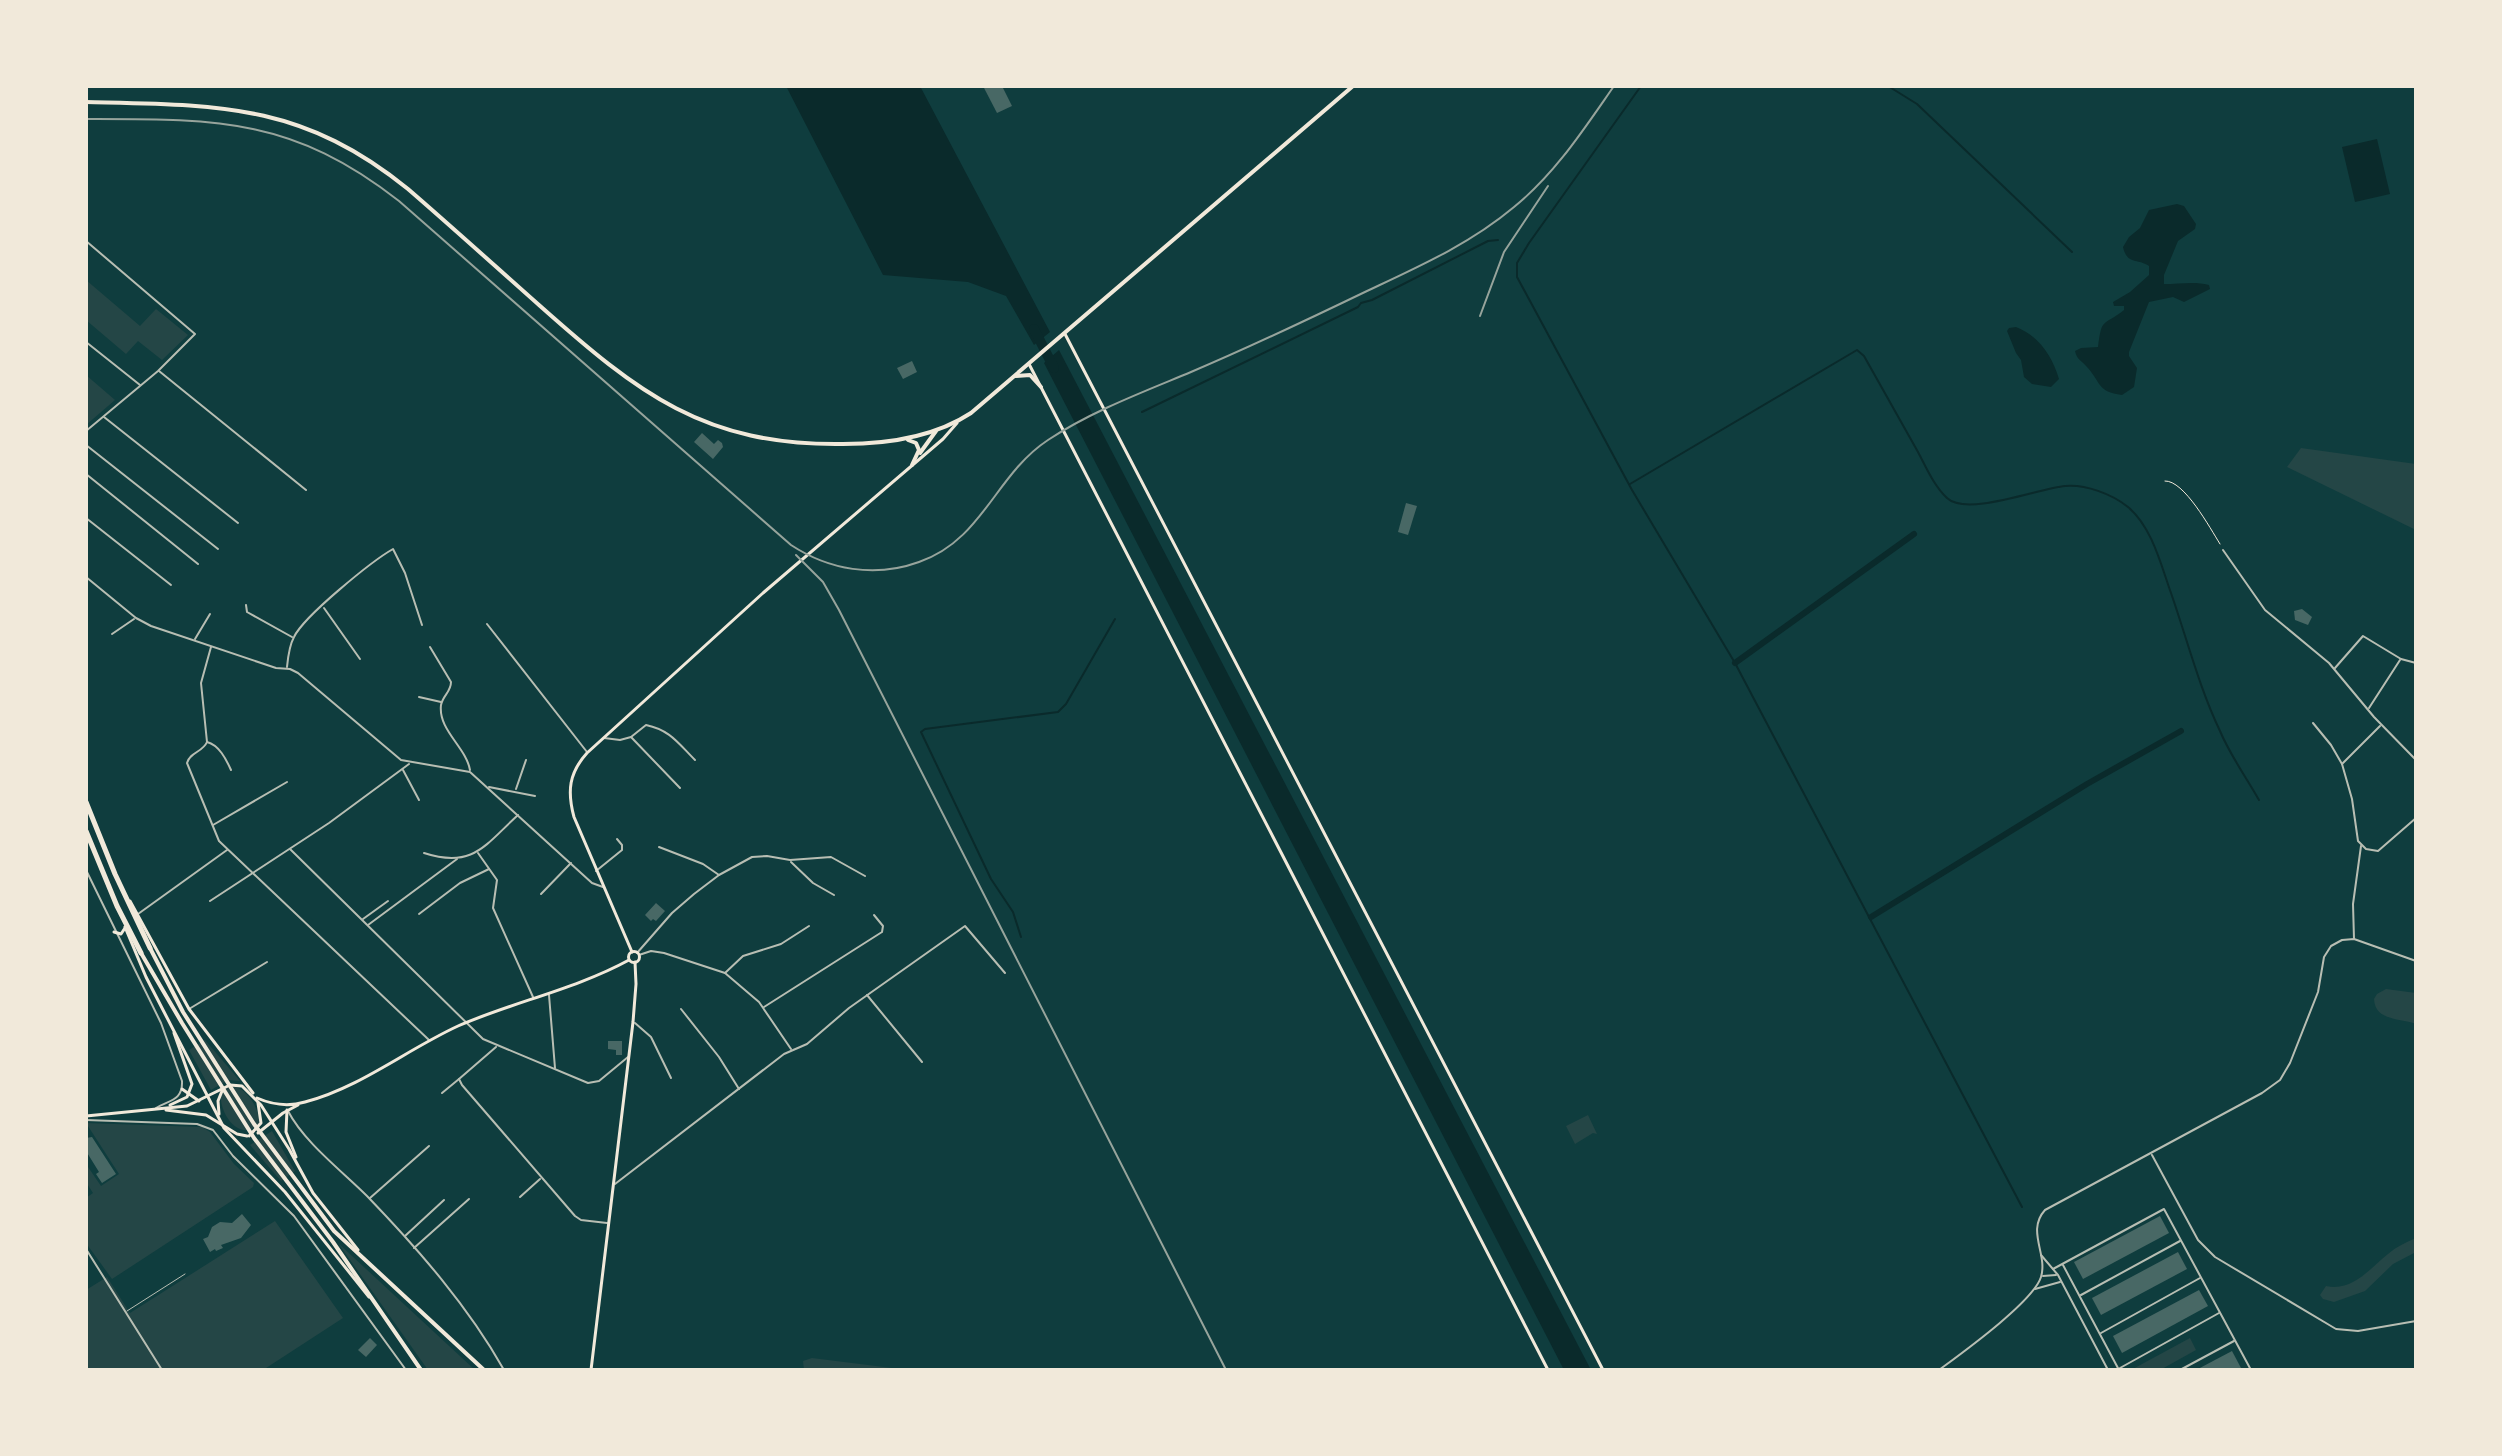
<svg xmlns="http://www.w3.org/2000/svg" width="2502" height="1456" font-family="'Fira Sans Condensed',sans-serif">
<style>
.green{fill:#244646}
.water{fill:#0a2a2b}
.lines{fill:none;stroke-linecap:round;stroke-linejoin:round}
.stream{stroke:#0a2a2b;stroke-width:2}
.canal{stroke:#0a2a2b;stroke-width:6}
.river{stroke:#0a2a2b;stroke-width:10}
.building{fill:#486865}
.path{stroke:#f1e9da;stroke-width:1}
.service{stroke:#b8beb3;stroke-width:1}
.minor{stroke:#b8beb3;stroke-width:2}
.secondary{stroke:#f1e9da;stroke-width:3}
.primary{stroke:#f1e9da;stroke-width:4}
.motorway{stroke:#f1e9da;stroke-width:5}
.rail{stroke:#97a49c;stroke-width:2}
</style>
<rect width="100%" height="100%" fill="#0f3d3e"/>
<!-- green -->
<g class="green">
<polygon points="86,280 140,326 156,309 188,335 162,360 138,341 126,354 86,320"/>
<polygon points="86,375 115,400 86,425"/>
<polygon points="2301,448 2416,464 2416,530 2287,467"/>
<path d="M2386,989L2416,993V1024C2400,1018 2375,1021 2374,999L2377,994Z"/>
<polygon points="205,1040 240,1081 228,1080 211,1090 189,1050"/>
<path d="M233,1086C248,1089 258,1108 260,1122C241,1145 219,1114 221,1095L226,1089Z"/>
<polygon points="1588,1115 1597,1134 1593,1133 1575,1144 1566,1126"/>
<polygon points="86,1123 202,1127 210,1132 234,1164 254,1183 253,1187 112,1279 86,1243 86,1198 93,1193 86,1182 86,1164 101,1186 119,1174"/>
<polygon points="272,1131 295,1171 281,1181 250,1145"/>
<polygon points="275,1221 343,1318 263,1370 86,1370 86,1290 107,1277 130,1313"/>
<path d="M2416,1238V1252L2393,1264L2365,1291L2334,1302L2323,1299L2320,1295L2326,1286C2353,1292 2370,1268 2388,1254C2396,1247 2406,1242 2416,1238Z"/>
<polygon points="338,1243 475,1370 428,1370"/>
<polygon points="2190,1338 2196,1350 2160,1370 2131,1370"/>
<polygon points="812,1358 908,1370 804,1370 803,1361"/>
</g>
<!-- water -->
<g class="water">
<polygon points="786,86 920,86 1050,332 1034,345 1006,296 968,282 883,275"/>
<polygon points="2377,139 2390,194 2355,202 2342,147"/>
<path d="M2177,204L2184,206L2196,224L2195,229L2178,241L2164,275V284C2179,284 2195,281 2209,285L2210,289L2184,302L2173,297L2149,302L2129,352V356L2137,368L2134,387L2122,395C2097,392 2101,382 2087,367C2081,360 2077,360 2075,351L2081,348L2098,347C2102,317 2102,327 2124,310V306H2114L2113,302L2130,292L2149,275V266C2137,258 2127,265 2123,247L2129,237L2140,228L2149,210Z"/>
<path d="M2016,327C2039,336 2052,356 2059,379L2051,387L2032,384L2024,377L2021,360L2016,353L2007,331L2009,328Z"/>
<polygon points="1059,350 1591,1370 1564,1370 1044,363"/>
</g>
<g class="lines">
<!-- stream -->
<g class="stream">
<polyline points="1641,86 1529,243 1517,263 1517,277 1632,490 1735,663 2022,1207"/>
<polyline points="1888,86 1917,104 2072,252"/>
<polyline points="1142,412 1358,307 1361,303 1372,300 1488,241 1498,240"/>
<path d="M1630,484L1857,350L1864,356C1882,388 1900,420 1918,452C1926,467 1934,486 1947,498C1967,517 2040,488 2065,486C2085,484 2112,494 2128,507C2152,527 2161,565 2171,593C2187,639 2199,687 2220,731C2230,755 2246,777 2259,800"/>
<polyline points="1021,937 1013,912 991,879 921,732 925,729 1058,712 1066,704 1115,619"/>
</g>
<!-- canal -->
<g class="canal">
<polyline points="1735,663 1914,534"/>
<polyline points="1871,917 2087,784 2181,731"/>
</g>
<!-- river -->
<polyline class="river" points="1034,329 1054,368"/>
</g>
<!-- building -->
<g class="building">
<polygon points="983,86 1002,86 1012,106 997,113"/>
<polygon points="912,361 917,372 903,379 897,368"/>
<polygon points="702,433 714,444 718,440 722,443 723,447 713,459 694,442"/>
<polygon points="1406,503 1417,506 1408,535 1398,532"/>
<polygon points="2302,609 2312,617 2308,625 2295,620 2294,611"/>
<polygon points="656,903 665,911 656,921 653,919 651,921 645,915"/>
<polygon points="608,1041 622,1041 622,1055 616,1055 616,1050 608,1049"/>
<polygon points="92,1137 116,1174 102,1183 96,1174 99,1172 86,1151 86,1138"/>
<polygon points="242,1214 251,1225 241,1238 221,1245 223,1248 216,1251 215,1249 210,1252 203,1239 208,1237 212,1227 220,1222 232,1223"/>
<polygon points="2160,1216 2169,1233 2083,1279 2074,1262"/>
<polygon points="2178,1252 2187,1269 2101,1315 2092,1298"/>
<polygon points="2199,1290 2208,1306 2122,1353 2113,1336"/>
<polygon points="370,1338 377,1345 366,1357 358,1350"/>
<polygon points="2232,1351 2241,1368 2236,1370 2196,1370"/>
</g>
<g class="lines">
<!-- path -->
<path class="path" d="M2165,481C2184,480 2210,528 2220,544"/>
<!-- service -->
<polyline class="service" points="127,1311 185,1274"/>
<!-- minor -->
<g class="minor">
<polyline points="86,241 195,334 158,371 86,431"/>
<polyline points="86,342 140,385"/>
<polyline points="159,371 306,490"/>
<polyline points="104,417 238,523"/>
<polyline points="86,445 218,549"/>
<polyline points="86,474 198,564"/>
<polyline points="86,518 171,585"/>
<polyline points="2223,550 2265,610 2329,663 2374,717 2416,760"/>
<polyline points="86,577 136,618 151,626 276,668 290,669 298,673 401,760 470,772 592,883 603,887"/>
<polyline points="246,605 247,612 292,637"/>
<polyline points="324,608 360,659"/>
<polyline points="487,624 587,752"/>
<polyline points="112,634 134,619"/>
<polyline points="195,639 210,614"/>
<path d="M211,647L201,683L207,742C203,752 190,752 187,763L219,841L429,1040"/>
<path d="M430,647L451,682C451,692 443,695 441,705C438,730 466,747 470,770"/>
<path d="M287,667C288,657 289,646 294,637C304,616 372,561 393,549L405,573L422,625"/>
<polyline points="2335,668 2363,636 2401,659 2416,663"/>
<polyline points="419,697 441,702"/>
<polyline points="2369,708 2400,660"/>
<polyline points="2313,723 2331,745 2342,764"/>
<polyline points="2380,726 2342,764 2352,799 2358,841 2366,849 2378,851 2416,818"/>
<polyline points="631,737 680,788"/>
<path d="M604,738L620,740L631,737L646,725C670,730 678,743 695,760"/>
<path d="M207,742C219,745 226,759 231,770"/>
<polyline points="403,770 419,800"/>
<polyline points="489,787 535,796"/>
<polyline points="516,789 526,760"/>
<polyline points="213,825 287,782"/>
<polyline points="659,847 703,864 719,875"/>
<polyline points="290,849 483,1039 588,1083 599,1081 628,1057"/>
<path d="M424,853C473,869 485,845 518,815"/>
<polyline points="478,853 497,880 493,908 533,997"/>
<polyline points="791,862 813,883 834,895"/>
<path d="M86,870L161,1023L182,1081C183,1101 169,1100 156,1108"/>
<polyline points="596,871 622,850 622,845 617,839"/>
<polyline points="541,894 571,863"/>
<polyline points="210,901 329,823 409,764"/>
<polyline points="138,914 227,850"/>
<polyline points="419,914 460,883 489,869"/>
<polyline points="363,919 388,901"/>
<polyline points="368,925 457,859"/>
<polyline points="2354,939 2353,904 2361,846"/>
<polyline points="637,953 672,913 694,894 719,875 752,857 767,856 790,860 831,857 865,876"/>
<polyline points="639,955 651,951 664,953 725,973 759,1002 791,1049"/>
<polyline points="725,973 743,956 781,944 809,926"/>
<polyline points="549,995 555,1068"/>
<polyline points="867,995 922,1062"/>
<polyline points="764,1007 882,932 883,926 874,915"/>
<polyline points="189,1009 267,962"/>
<polyline points="681,1009 719,1057 739,1089"/>
<polyline points="635,1023 651,1037 671,1078"/>
<polyline points="496,1047 459,1079 462,1085 575,1216 581,1220 607,1223"/>
<polyline points="442,1093 459,1079"/>
<path d="M288,1111C304,1142 342,1171 367,1196C418,1249 468,1306 504,1370"/>
<polyline points="86,1120 197,1124 213,1130 233,1156 294,1216 406,1370"/>
<polyline points="2152,1155 2198,1240 2215,1257 2336,1329 2358,1331 2416,1321"/>
<polyline points="615,1184 784,1054 807,1044 849,1008 965,926 1005,973"/>
<polyline points="520,1197 540,1179"/>
<polyline points="370,1198 429,1146"/>
<polyline points="405,1236 444,1200"/>
<polyline points="414,1248 469,1199"/>
<polyline points="86,1249 162,1370"/>
<polyline points="2041,1255 2058,1275 2108,1370"/>
<polyline points="2063,1265 2119,1370"/>
<polyline points="2053,1269 2164,1209 2251,1370"/>
<polyline points="2043,1276 2056,1275"/>
<polyline points="2035,1289 2060,1282"/>
<polyline points="2081,1295 2180,1241"/>
<polyline points="2101,1333 2200,1278"/>
<polyline points="2120,1368 2219,1313"/>
<path d="M1939,1370C1962,1353 2033,1302 2041,1277C2048,1254 2026,1231 2045,1210L2262,1093L2280,1080L2290,1063L2318,992L2324,957L2331,946L2342,940L2354,939L2416,961"/>
<polyline points="2180,1370 2234,1341"/>
</g>
<!-- secondary -->
<g class="secondary">
<polyline points="1065,334 1603,1370"/>
<polyline points="1029,364 1548,1370"/>
<polyline points="130,901 189,1009 253,1093"/>
<polyline points="125,927 146,977 224,1128 285,1192 369,1297"/>
<polyline points="114,932 121,934 125,928"/>
<circle cx="634" cy="957" r="5.5"/>
<path d="M632,952L574,817C567,791 569,773 587,753L763,593L943,439L957,423"/>
<polyline points="182,1089 199,1101"/>
<path d="M257,1098C273,1105 288,1107 305,1102C361,1087 406,1050 458,1026C513,1002 576,989 629,960"/>
<polyline points="170,1105 187,1097 192,1084 174,1033"/>
<polyline points="166,1110 206,1115 237,1134 247,1136"/>
<polyline points="287,1110 286,1132 296,1157"/>
<polyline points="219,1114 218,1101 222,1091"/>
<polyline points="86,1116 187,1106 230,1085 242,1086 261,1105 289,1149 313,1193 358,1250"/>
<polyline points="258,1133 283,1113 298,1105"/>
<polyline points="249,1136 261,1123 258,1103"/>
<polyline points="591,1370 633,1022 636,984 635,962"/>
</g>
<!-- primary -->
<g class="primary">
<path d="M86,102C216,105 301,102 408,189C452,227 495,266 539,305C638,393 704,446 843,444C887,444 933,438 971,413L1353,86"/>
<polyline points="1016,376 1030,375 1041,387"/>
<polyline points="908,440 916,443 919,450 912,465"/>
<polyline points="920,453 936,431"/>
<polyline points="150,948 183,1012 254,1124 334,1231 484,1370"/>
<polyline points="141,953 182,1023 254,1138 333,1242 421,1370"/>
</g>
<!-- motorway -->
<g class="motorway">
<polyline points="86,802 115,874 150,948"/>
<polyline points="86,831 117,906 141,953"/>
</g>
<!-- rail -->
<g class="rail">
<path d="M86,119C215,119 292,117 399,201L791,545C829,570 875,578 919,562C983,540 995,475 1048,440C1092,411 1143,392 1191,372C1250,347 1309,319 1367,291C1418,267 1470,244 1514,207C1555,174 1584,129 1614,86"/>
<polyline points="1480,316 1504,252 1548,186"/>
<polyline points="796,555 823,582 839,610 1226,1370"/>
</g>
</g>
<!-- border -->
<rect width="2502" height="1456" fill="none" stroke="#f1e9da" stroke-width="176"/>
</svg>
